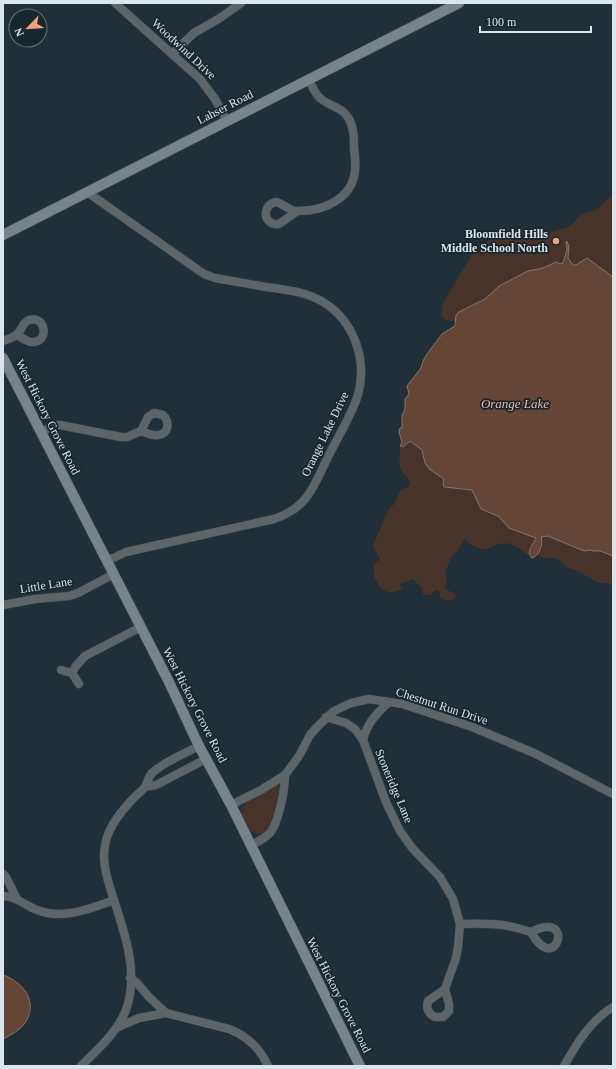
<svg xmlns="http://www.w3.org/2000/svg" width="616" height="1069" font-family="'Times New Roman',serif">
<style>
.green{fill:#47332a}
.water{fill:#654536;stroke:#89756c}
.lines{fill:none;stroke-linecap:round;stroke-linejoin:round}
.street-casing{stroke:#3f4d55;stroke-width:9}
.secondary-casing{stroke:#3f4d55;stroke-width:11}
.street{stroke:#5d6569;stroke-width:8}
.secondary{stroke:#78838a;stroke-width:10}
.poi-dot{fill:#f1a17d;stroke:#18262e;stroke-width:1.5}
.labels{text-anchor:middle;stroke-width:3.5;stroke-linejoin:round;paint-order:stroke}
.street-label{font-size:12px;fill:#dce5eb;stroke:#18262e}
.poi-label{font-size:12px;font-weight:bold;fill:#dce5eb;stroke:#18262e;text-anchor:end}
.water-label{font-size:13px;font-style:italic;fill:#f2b69b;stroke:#18262e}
</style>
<rect width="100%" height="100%" fill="#213038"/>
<!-- green -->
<g class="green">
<polygon points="613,194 613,277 592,262 585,259 576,265 573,265 568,258 569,247 566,242 567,250 563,263 552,264 543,268 528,271 499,286 485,299 459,312 456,315 457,322 446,320 441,316 443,303 476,248 492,238 520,227 551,232 569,227 582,214 596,210"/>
<path d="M410,441L422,450L425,463L429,469C438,472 447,484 455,488C460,490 467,489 472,490L477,502L501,518L509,528L537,538L529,552V555L528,556C522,549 510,541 500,544C494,545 488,550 482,549C475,549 470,543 465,539L463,540L458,551L452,555L445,573L447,578L445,589L454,593L456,597C450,603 446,601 440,597V592L437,590L430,595H424L422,592L423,589L412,579L406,582H403L400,584L402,588L400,590L389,593L384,590L379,586L374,577V564L380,559L373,546L387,512L395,503L399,492L410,485C410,478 406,477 402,472C398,465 400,454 400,446L402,447L406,446Z"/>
<polygon points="544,536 548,536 584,551 590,550 612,556 613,585 606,583 599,583 579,572 565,566 561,561 555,558 545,558 537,555 539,551 541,537"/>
<path d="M277,785L279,786V789C276,800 274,822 266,830C253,844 240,819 242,808L247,802Z"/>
</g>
<!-- water -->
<g class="water">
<path d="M567,241L569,247L568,258L573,265H576L587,258L613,277V556L600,551H593L590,550L584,551L548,536L541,537C544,544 539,556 532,558C525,551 534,544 536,538L509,528L498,516L481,509L472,490L444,487L443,484L444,479C439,476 433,471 429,469L425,463L422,450L410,441L403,447L400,446L402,442L399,432L400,428H402V416L405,409V399L409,394L407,386L421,368L423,361L427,354L442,334L455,326L456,315L459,312L485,299L499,286L528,271L543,268L556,262L560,264L563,263L567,250L566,242Z"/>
<path d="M3,975C23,982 39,1002 25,1023C20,1030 11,1035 3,1039Z"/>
</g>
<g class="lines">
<defs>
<g id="street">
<polyline points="115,3 200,79 215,99 227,121"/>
<polyline points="172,54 194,33 220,18 241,3"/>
<path d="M87,192L204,274L215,278C232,281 249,284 266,287C288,290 310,292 329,306C356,326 367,363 358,395C352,414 339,435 330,453C314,484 310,507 274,519L126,552L107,561"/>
<path d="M296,212L279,224C263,226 261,205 276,202C284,204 291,212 298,211C324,211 352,199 355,171C356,164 355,156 354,149C354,139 354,128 349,119C343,107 330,107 320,98C315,94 312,86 309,80"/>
<path d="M3,341C7,339 14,338 17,334C22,330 23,322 29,320C46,314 50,344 31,342C26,341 21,337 17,335"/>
<path d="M41,432L55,425H60L121,437H127L141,431C146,433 152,436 158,435C169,434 170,422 163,415L154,413L148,417L141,431"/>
<polyline points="3,605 35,599 69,596 78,593 114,574"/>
<polyline points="61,670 72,673 79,684"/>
<polyline points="72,673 76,666 85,656 141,627"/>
<path d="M326,717L346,723L355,729L363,740L386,802L400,831L413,849L440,877L453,899L460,924L458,947L456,958L445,989L428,1001C426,1008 428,1014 435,1017H443L449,1011V1004L445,989"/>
<path d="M363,740C367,723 377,713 389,702"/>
<polyline points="145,787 156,785 206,759"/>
<polyline points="231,805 261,790 285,775 299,756 310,735 317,727 334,711 351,703 369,699 402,704 472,727 534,753 613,794"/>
<path d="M251,845C258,842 265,838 270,833C279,822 285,788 285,775"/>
<polyline points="3,874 6,877 17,899"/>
<path d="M3,896C17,896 25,906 37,910C63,920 90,909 114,900"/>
<path d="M460,924C488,923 504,923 531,932C553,972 571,925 546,927C541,927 536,930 531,932"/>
<polyline points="130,978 137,983 149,997 166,1013"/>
<path d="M118,1027L139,1018L166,1013L229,1029C247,1036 260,1048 268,1066"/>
<path d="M81,1066C99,1048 119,1031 127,1007C139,969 123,929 112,894C107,878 102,863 105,846C107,829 119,814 130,802C134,797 141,792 145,787C148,782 148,777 152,773C165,761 184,754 199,746"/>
<path d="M564,1066C577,1043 590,1021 613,1007"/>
</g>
<g id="secondary">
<polyline points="3,235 459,3"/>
<polyline points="3,358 169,682 199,746 231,805 360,1066"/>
</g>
</defs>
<!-- street casing -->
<use href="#street" class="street-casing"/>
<!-- secondary casing -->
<use href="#secondary" class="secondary-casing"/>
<!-- street -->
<use href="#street" class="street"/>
<!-- secondary -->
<use href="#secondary" class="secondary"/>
</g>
<!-- markers -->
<circle class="poi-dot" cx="556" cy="241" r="4"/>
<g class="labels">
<!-- street labels -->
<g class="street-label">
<text transform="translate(184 49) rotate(43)" y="4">Woodwind Drive</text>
<text transform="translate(225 107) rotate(-27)" y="4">Lahser Road</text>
<text transform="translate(48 417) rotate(63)" y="4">West Hickory Grove Road</text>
<text transform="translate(325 434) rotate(-64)" y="4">Orange Lake Drive</text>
<text transform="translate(46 585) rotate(-9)" y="4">Little Lane</text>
<text transform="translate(195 705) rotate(63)" y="4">West Hickory Grove Road</text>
<text transform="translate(442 706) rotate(18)" y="4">Chestnut Run Drive</text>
<text transform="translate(394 786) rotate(67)" y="4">Stoneridge Lane</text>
<text transform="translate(339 995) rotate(63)" y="4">West Hickory Grove Road</text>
</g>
<!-- poi labels -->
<g class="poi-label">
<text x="548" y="238">Bloomfield Hills<tspan x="548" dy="14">Middle School North</tspan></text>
</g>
<!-- water labels -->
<g class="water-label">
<text x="515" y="408">Orange Lake</text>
</g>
</g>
<!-- border -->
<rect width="616" height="1069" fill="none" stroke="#dce5eb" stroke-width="8"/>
<!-- north arrow -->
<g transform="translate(28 28) rotate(245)"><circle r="19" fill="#18262e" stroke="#66727a"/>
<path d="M0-3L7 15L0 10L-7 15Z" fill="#f1a17d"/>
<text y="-6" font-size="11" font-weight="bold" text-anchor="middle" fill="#dce5eb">N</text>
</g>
<!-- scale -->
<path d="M480 26v6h111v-6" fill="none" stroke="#dce5eb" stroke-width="2"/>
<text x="486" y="26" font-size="12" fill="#dce5eb" stroke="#18262e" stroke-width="3" paint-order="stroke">100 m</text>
</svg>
